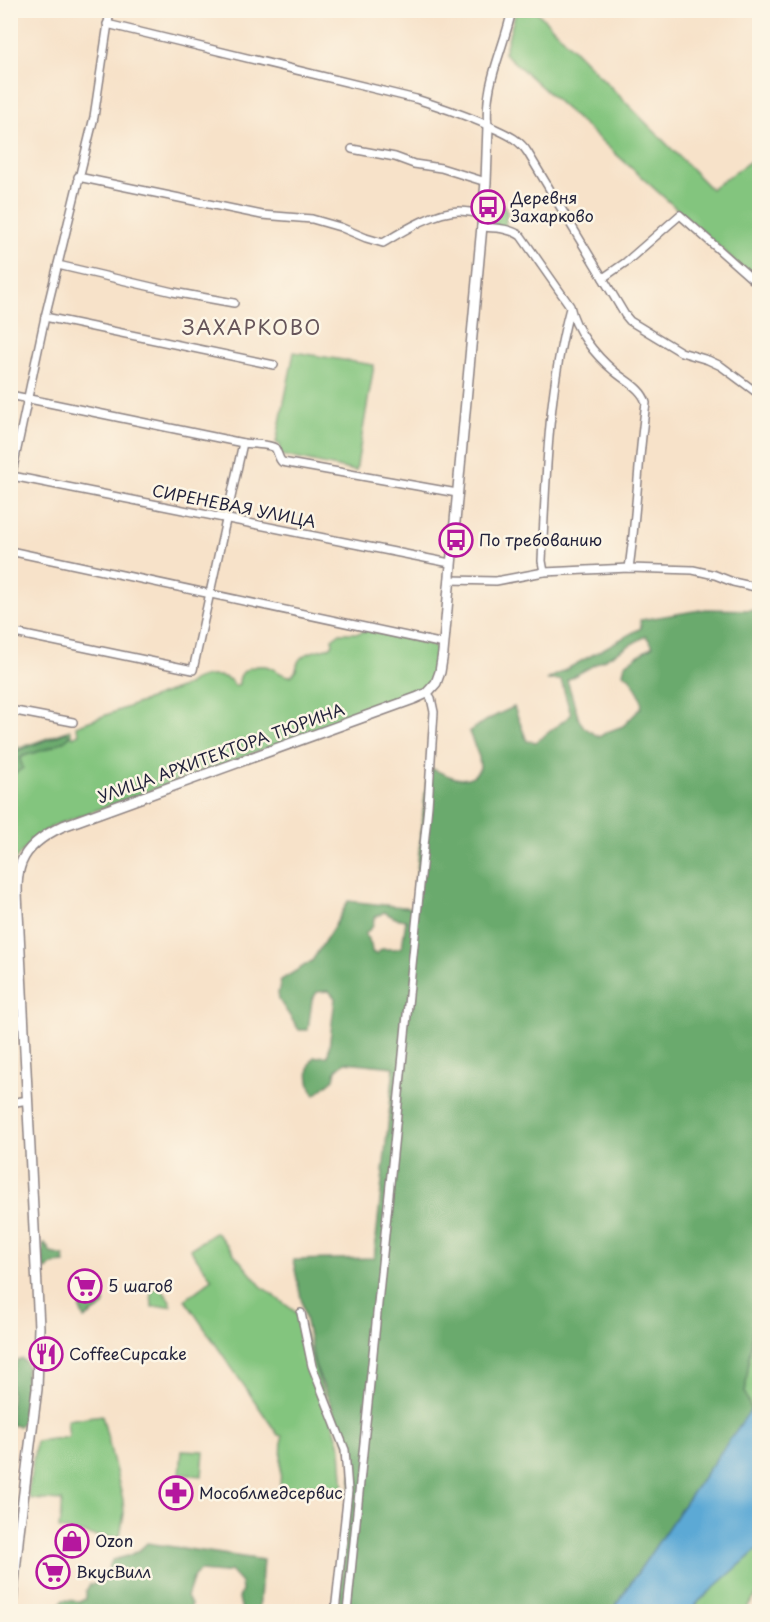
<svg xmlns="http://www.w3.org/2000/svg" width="770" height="1622" font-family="'Playpen Sans',sans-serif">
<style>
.green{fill:#83c57e;stroke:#52745c;stroke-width:1.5}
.forest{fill:#6aaa6d;stroke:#466654;stroke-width:1.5;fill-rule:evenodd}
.water{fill:#5ba9d5;stroke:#3e6688;stroke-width:1.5}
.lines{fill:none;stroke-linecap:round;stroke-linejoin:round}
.minor-casing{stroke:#8c8282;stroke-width:10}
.tertiary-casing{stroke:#8c8282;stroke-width:12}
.minor{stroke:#fff;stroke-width:7}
.tertiary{stroke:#fff;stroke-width:9}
.labels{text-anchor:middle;stroke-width:5;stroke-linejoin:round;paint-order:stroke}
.poi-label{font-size:16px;fill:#22223b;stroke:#fcf5e5;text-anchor:start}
.street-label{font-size:16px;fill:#22223b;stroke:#fcf5e5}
.quarter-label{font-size:20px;letter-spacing:1.5px;fill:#66555a;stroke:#fcf5e5}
</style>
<rect width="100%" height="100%" fill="#fcf5e5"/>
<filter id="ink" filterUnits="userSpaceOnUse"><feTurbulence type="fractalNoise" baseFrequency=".0167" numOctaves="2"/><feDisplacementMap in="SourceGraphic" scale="12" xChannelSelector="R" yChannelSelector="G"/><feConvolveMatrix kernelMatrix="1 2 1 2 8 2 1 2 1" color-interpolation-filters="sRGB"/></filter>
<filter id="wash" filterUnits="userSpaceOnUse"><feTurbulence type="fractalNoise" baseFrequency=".008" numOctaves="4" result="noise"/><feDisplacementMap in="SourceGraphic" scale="24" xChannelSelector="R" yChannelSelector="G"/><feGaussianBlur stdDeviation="1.35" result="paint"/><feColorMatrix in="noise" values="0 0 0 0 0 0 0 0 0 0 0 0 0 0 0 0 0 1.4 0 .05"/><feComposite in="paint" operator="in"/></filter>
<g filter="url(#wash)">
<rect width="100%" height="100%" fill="#f7e2c9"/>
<!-- green -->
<g class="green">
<polygon points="516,11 536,11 711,189 759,155 759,283 504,53"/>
<polygon points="490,204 504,206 507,212 505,227 488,225"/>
<polygon points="294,352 374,365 356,471 280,455 280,444 276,443"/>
<path d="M366,630L434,645V647L438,652C437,668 436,681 423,691L53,826C35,837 23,849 11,865V773H16C21,752 21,758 40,750L11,751V746L17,745V749L70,730L73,737L79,734L76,726L188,685C196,676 217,673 228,679C231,680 233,683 235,686L239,684C239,681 239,678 241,675C245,667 261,664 269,667C277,670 282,676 291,676C297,671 296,669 298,662C303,652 320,650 331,647L333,644L332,639L340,633H359Z"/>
<polygon points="216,1232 261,1286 298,1314 341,1449 344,1492 280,1489 282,1436 278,1435 185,1300 212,1279 190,1249"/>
<polygon points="160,1286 170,1301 171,1306 152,1307 151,1291"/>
<polygon points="759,1286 759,1398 751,1410 745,1393 755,1310"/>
<polygon points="102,1415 123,1500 124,1514 120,1536 103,1537 59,1529 62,1501 31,1499 28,1494 36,1441 69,1437 67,1420"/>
<polygon points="182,1450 204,1451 202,1476 180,1474"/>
<polygon points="759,1548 759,1592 744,1611 692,1612 699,1601"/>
</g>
<!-- forest -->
<g class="forest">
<path d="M706,609L759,610L760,1286L755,1310L745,1393L751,1410L680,1510L612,1611H338L353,1461L315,1365L293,1260L374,1258L394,1067L345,1062L336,1070L334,1079L315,1095C307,1085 306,1067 314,1057L328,1056L335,998L329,991L317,992L312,1000L308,1030H299L279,1000L278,993L281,980L312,961L338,920L348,901L413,908L428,767C442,772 458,784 473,776C476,774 478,771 480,768L479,757L469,732C483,721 498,714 514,707L527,741L536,742L571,715L561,680H547L641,628L640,620ZM646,636L653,646L625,664L623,673L630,678L639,693L642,702L641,708L623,726L607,732L599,737L584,727L579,720L567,680ZM384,912L395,918L406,920L402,947L394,949H382L376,954L372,952L371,944L365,934L373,926L374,918Z"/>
<path d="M67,732L70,736C58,747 38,752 23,756L20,759L23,768L16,773H11V751L15,752Z"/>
<polygon points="45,1243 51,1253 64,1256 65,1263 54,1264 46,1270 43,1268 43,1245"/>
<polygon points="99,1296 103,1296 105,1303 104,1306 84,1319 80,1309 81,1306 91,1303"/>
<polygon points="22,1359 25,1362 27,1366 22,1423 19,1426 11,1425 11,1374 17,1360"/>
<path d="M147,1543L263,1560L259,1611H242L239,1598L242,1591L241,1583L230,1571L223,1573L200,1571L194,1576L187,1597L191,1604L189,1611H59V1606L63,1600L79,1601L86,1599V1591L90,1584L105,1582C108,1574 108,1567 112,1560C126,1557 137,1554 147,1543Z"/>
</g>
<!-- water -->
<polygon class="water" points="759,1398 759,1548 699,1601 692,1611 612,1611 680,1510"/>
</g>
<g filter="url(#ink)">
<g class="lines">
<defs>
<g id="minor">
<path d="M107,24L416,99C441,107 463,114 487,125C503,133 518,137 528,153L625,315L630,321L681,352L708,360L721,366L760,395"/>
<path d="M488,126C483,85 504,49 512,10"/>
<polyline points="352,149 395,157 414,164 441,168 486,182"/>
<path d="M78,177L262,215L312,219L340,227L366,238L383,243C403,231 435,211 459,211C466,211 475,213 483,214"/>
<path d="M481,227C495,228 510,228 521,236L570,306C575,330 595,355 614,371C625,381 642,388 646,403C638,458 637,513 629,568"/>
<polyline points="58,265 173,292 234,303"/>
<polyline points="603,278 626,262 680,215 760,286"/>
<polyline points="45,317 274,365"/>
<path d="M10,395L243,443C250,444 270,444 275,448C278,452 278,458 282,462L457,493"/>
<polyline points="12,476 450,563"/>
<polyline points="10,482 45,317 94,117 110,10"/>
<polyline points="10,551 444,644"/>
<path d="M544,572L542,561C546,476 548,390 570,308"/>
<polyline points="449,580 496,581 544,572 629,568 693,570 715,575 733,582 760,588"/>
<polyline points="10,632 193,670 243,443"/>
<polyline points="10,710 73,722"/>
<polyline points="10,1103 28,1100"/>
<polyline points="301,1313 312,1366 345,1450 348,1491 335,1612"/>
<polyline points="347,1612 428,806 434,712 431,698 427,693"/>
</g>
<path id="tertiary" d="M11,1612L19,1532L37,1389L39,1327L19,932C17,879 7,852 63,826L416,698L427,693L436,683L440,672L443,653L486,182L488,126"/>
</defs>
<!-- minor casing -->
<use href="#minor" class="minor-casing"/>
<!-- tertiary casing -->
<use href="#tertiary" class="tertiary-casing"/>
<!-- minor -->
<use href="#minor" class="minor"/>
<!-- tertiary -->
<use href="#tertiary" class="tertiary"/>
</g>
</g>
<!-- icons -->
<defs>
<symbol id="bus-ring" viewBox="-11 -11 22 22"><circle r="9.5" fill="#fcf5e5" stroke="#b5179e" stroke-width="1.5"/><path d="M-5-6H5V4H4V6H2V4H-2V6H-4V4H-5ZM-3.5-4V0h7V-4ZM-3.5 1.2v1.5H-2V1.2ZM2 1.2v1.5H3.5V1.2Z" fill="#b5179e"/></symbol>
<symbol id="supermarket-ring" viewBox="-11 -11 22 22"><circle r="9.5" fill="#fcf5e5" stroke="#b5179e" stroke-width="1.5"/><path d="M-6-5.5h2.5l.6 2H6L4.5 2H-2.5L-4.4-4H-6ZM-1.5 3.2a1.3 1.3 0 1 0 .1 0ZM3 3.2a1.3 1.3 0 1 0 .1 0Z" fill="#b5179e"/></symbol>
<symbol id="restaurant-ring" viewBox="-11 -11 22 22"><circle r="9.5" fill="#fcf5e5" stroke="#b5179e" stroke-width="1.5"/><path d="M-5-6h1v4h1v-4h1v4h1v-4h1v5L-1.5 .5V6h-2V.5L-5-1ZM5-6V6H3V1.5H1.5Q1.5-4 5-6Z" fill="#b5179e"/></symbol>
<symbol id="pharmacy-ring" viewBox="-11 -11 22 22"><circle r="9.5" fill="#fcf5e5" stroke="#b5179e" stroke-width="1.5"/><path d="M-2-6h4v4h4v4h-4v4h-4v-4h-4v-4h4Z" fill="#b5179e"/></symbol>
<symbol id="shop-ring" viewBox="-11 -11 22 22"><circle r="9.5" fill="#fcf5e5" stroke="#b5179e" stroke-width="1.5"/><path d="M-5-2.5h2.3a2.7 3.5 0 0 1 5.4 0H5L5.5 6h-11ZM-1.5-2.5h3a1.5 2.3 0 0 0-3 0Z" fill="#b5179e"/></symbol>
</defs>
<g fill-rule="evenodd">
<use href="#bus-ring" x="469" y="188" width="38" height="38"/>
<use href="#bus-ring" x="437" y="521" width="38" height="38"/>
<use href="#supermarket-ring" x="66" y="1267" width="38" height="38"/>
<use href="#restaurant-ring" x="27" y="1335" width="38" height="38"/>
<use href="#pharmacy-ring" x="157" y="1474" width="38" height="38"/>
<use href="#shop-ring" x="53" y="1522" width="38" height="38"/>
<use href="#supermarket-ring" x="34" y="1553" width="38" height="38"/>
</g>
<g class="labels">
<!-- poi labels -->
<g class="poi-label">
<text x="511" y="204">Деревня<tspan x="511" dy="18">Захарково</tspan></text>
<text x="479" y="546">По требованию</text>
<text x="108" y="1292">5 шагов</text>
<text x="69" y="1360">CoffeeCupcake</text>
<text x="199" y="1499">Мособлмедсервис</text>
<text x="95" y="1547">Ozon</text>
<text x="76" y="1578">ВкусВилл</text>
</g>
<!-- street labels -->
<g class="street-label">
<text transform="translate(234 506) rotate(11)" y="6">СИРЕНЕВАЯ УЛИЦА</text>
<text transform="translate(221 753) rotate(-20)" y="6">УЛИЦА АРХИТЕКТОРА ТЮРИНА</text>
</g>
<!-- quarter labels -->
<g class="quarter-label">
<text x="252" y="335">ЗАХАРКОВО</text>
</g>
</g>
<!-- margin -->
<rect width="770" height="1622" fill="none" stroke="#fcf5e5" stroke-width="36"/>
</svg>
